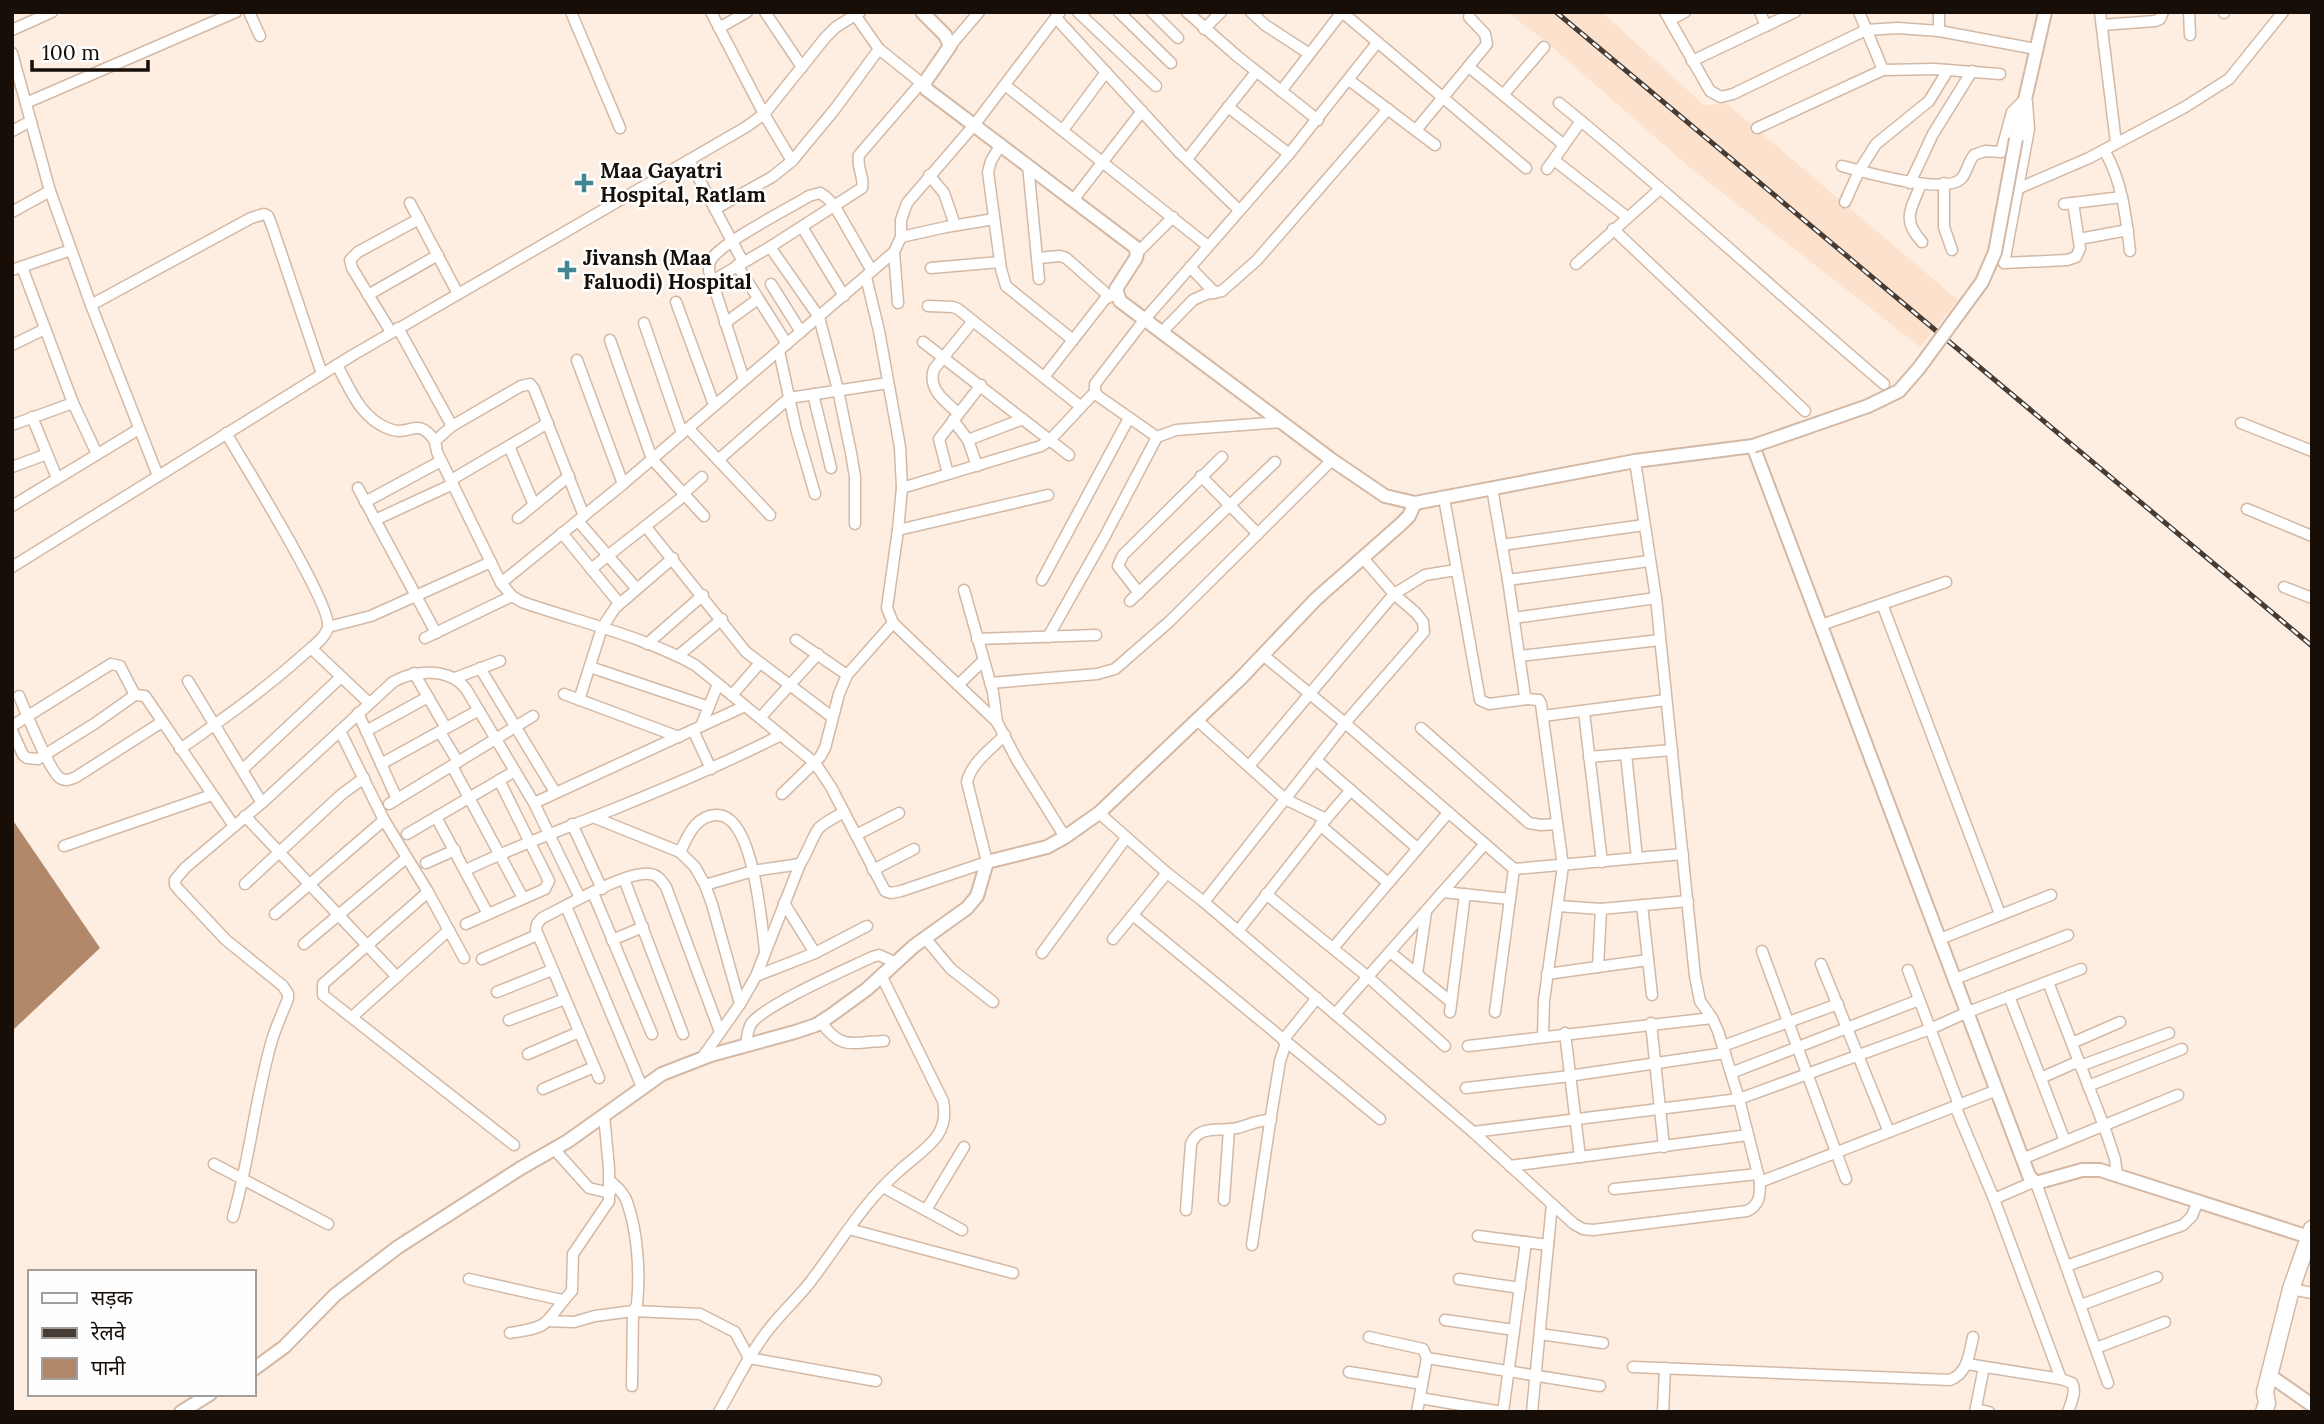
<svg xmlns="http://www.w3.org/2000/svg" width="2324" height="1424" font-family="Lora,'Noto Sans Devanagari',serif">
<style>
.built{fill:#fce2cd}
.water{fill:#b1896a}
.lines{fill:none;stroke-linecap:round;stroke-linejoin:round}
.minor-casing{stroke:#d3b9a5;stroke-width:13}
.tertiary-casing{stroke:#d3b9a5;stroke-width:16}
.primary-casing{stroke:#d3b9a5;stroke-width:19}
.minor{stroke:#fff;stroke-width:10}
.tertiary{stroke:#fff;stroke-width:12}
.primary{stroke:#fff;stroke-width:16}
.rail-casing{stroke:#463c34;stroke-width:5}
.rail{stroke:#fefefe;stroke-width:2.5;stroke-dasharray:8;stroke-linecap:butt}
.tertiary-bridge-casing{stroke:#d3b9a5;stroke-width:16;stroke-linecap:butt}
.tertiary-bridge{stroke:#fff;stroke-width:12}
.poi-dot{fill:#418793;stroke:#fefefe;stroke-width:2.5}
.labels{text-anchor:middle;stroke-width:5;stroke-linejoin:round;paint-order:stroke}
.poi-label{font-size:21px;font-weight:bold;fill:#170e08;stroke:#fefefe;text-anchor:start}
</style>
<rect width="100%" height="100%" fill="#feeee1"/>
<!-- built -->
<polygon class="built" points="1507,12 1602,12 1704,105 1726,103 1958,300 1920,347 1688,166 1545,41"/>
<!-- water -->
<polygon class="water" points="12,819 100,948 12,1031"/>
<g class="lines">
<defs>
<g id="minor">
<polyline points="249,12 260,36"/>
<polyline points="571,12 620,128"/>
<polyline points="711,12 764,114 792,161"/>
<polyline points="765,12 802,67"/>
<polyline points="853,12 879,49 924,85"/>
<polyline points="1078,12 1156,86"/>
<polyline points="1119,12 1171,63"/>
<polyline points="1152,12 1178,38"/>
<polyline points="1187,12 1237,56 1318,120"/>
<polyline points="1251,12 1265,25 1308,53"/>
<polyline points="1342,12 1526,168"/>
<polyline points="1665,12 1710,91 1721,97 1733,94 1866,30 1898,28 1939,31 2036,49"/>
<polyline points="1760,12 1766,26"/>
<polyline points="1859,12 1883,70"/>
<polyline points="1939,12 1939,31"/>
<polyline points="2100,12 2116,143"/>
<polyline points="2189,12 2190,35"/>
<polyline points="2224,13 2224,12"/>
<polyline points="1056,18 1180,153 1239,210"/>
<polyline points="1670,20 1685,12"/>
<polyline points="2102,25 2155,21 2160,19 2163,12"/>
<polyline points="719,28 747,12"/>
<polyline points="1204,29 1221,12"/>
<polyline points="12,30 52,12"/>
<polyline points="950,46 979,12"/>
<polyline points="12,53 50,191 91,305 158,476"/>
<polyline points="1692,61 1795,12"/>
<polyline points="1469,67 1564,145"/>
<polyline points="1349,80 1435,145"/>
<polyline points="1005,85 1208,246"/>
<polyline points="1281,91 1342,12"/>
<polyline points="1503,95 1544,47"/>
<polyline points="2027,102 2029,129 2004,263 2067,260 2076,257 2080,248 2073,203"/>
<polyline points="26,103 236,12"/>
<path d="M1559,103C1670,193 1775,291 1884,384"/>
<polyline points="1228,107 1289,154"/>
<polyline points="1757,128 1883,70 1934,69 2000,74"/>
<polyline points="1063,130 1106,72"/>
<polyline points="1416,130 1487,44 1485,34 1469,17"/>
<polyline points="12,131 31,121"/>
<polyline points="1001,144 991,161 988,172 1001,269 1006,286 1073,340"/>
<path d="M2104,150C2122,180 2126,216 2130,251"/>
<polyline points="1187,159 1256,72"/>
<polyline points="689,160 743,262"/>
<polyline points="1554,160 1627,217"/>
<polyline points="1028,165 1039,279"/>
<path d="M1842,166C1864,172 1943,195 1961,179C1967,173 1968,162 1974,155L1985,151L2001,152L2012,112L2026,98"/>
<polyline points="1547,169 1581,121"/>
<polyline points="929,175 944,193 955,225"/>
<polyline points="1910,183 1933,134 1972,71"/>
<polyline points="1944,183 1944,227 1952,250"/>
<path d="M1921,184C1911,210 1901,219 1922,242"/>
<polyline points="2017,189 2089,158 2185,107 2229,79 2283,12"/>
<polyline points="1074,199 1142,111"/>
<polyline points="1845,202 1859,171 1876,144 1929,101 1948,70"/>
<polyline points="410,203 458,294"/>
<polyline points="2064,204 2122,197"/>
<polyline points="715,209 772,177 792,161 835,109 879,49"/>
<polyline points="12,212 50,191"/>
<polyline points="802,227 844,296"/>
<polyline points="1613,229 1805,411"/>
<polyline points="901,237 946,227 994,219"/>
<polyline points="2079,239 2128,230"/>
<polyline points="770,247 819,317 838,390 851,453 855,477 855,524"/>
<polyline points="894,252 898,303"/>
<polyline points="1137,253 1173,217"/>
<polyline points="1038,258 1060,256 1066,258 1109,296"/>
<polyline points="1576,264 1660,189"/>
<polyline points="737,265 787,344"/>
<polyline points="22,267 73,403 97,454"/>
<polyline points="1190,267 1215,293"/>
<polyline points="931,268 1000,262"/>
<polyline points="12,270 71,250"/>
<polyline points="866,277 879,331 900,447 902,488 898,530 887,608 893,623 997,722 1017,760 1065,837"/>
<path d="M712,281L770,247L862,188C865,177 856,168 859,155L921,83"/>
<polyline points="771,284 801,332"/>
<polyline points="368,295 438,255"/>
<polyline points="676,302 714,405"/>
<polyline points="91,305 251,218 264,214 268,216 272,226 322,374"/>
<polyline points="928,306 953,307 958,309 1080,406"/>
<polyline points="644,323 682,433"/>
<polyline points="725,323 758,299"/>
<polyline points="398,328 452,426"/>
<polyline points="391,332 352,268 350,260 358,252 419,219"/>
<polyline points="1162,332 1193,300 1206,294 1222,291 1257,260 1388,109"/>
<polyline points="610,340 652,459 704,516"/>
<polyline points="923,342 1069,455"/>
<polyline points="12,345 45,329"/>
<polyline points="779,351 796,429 815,494"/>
<polyline points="577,360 623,484"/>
<path d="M337,365C350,389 360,417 387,428C410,439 416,414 435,441"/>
<polyline points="1044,377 1105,299 1116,294"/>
<path d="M744,380L709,271C709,266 709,263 711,260C720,243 790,208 809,196L820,193L826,197L834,205L872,271"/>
<polyline points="813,394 831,468"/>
<path d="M958,413C945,401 927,389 934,369L973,321"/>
<polyline points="32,417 57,478"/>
<polyline points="953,420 968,440 977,466"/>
<polyline points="2241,423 2312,451"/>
<polyline points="12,425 73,403"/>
<polyline points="688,428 770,515"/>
<polyline points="1157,437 1098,396 1095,392 1095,384 1145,319 1289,154 1377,43"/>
<polyline points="968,440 1023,419"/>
<polyline points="509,446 534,505"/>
<polyline points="718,460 789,398 888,383"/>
<polyline points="12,467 47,454"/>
<polyline points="948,474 939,439 981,385"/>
<polyline points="1201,476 1258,534"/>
<polyline points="451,480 548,423"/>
<polyline points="358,488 436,633"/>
<polyline points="902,488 1041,446 1050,440 1095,392"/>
<polyline points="1492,488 1508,580 1525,696 1527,699 1539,700 1541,704 1563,866 1544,1000 1543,1036"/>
<polyline points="683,494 702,477"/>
<polyline points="1444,498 1480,700 1489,704 1527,699"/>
<polyline points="365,502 441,461"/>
<polyline points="12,506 139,429"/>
<polyline points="2247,509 2312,536"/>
<path d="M584,516L534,389L530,384L521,386L452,426L435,441L437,452L501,583L512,596L522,602C580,622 642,636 695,665L815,763L831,787L885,891L891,893L901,891L987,862L967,782C971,763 991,749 1005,735"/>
<polyline points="518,518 569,476"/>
<polyline points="375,520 453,484"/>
<polyline points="578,521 636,588"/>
<polyline points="646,527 746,652 832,717"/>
<polyline points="898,530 1048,495"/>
<polyline points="562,533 619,603"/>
<polyline points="1502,545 1644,525"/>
<polyline points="12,567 353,355 746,127 764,114 825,38 836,27 860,12"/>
<polyline points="591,569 685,495"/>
<polyline points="1042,580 1129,418"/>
<polyline points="1508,580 1649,561"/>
<polyline points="501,583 623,484 894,252 901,237 901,220 907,203 975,124 1060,12"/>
<polyline points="2284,587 2312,598"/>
<polyline points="964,590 993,692 997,722"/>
<polyline points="1139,593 1118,566 1123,555 1222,457"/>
<polyline points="1130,601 1275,462"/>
<polyline points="1882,604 2000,914"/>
<polyline points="1514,618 1656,598"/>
<polyline points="1821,625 1946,582"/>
<polyline points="328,627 371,616 491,562"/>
<polyline points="1048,637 1105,536 1157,437 1176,430 1282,422"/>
<polyline points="425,638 512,596"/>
<polyline points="977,639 1096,635"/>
<polyline points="796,640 847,675"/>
<polyline points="647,644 703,595"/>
<polyline points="311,648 369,703"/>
<polyline points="1263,655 1345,723 1514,869 1683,854"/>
<polyline points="678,656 722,619"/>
<polyline points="1519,656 1660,640"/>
<polyline points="590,667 709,707"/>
<polyline points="480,668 555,792"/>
<polyline points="414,673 446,728"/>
<polyline points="455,678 500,661"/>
<polyline points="188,681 262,803"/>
<polyline points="990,683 1097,674 1115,669 1170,621 1332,460"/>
<polyline points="958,685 983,661"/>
<polyline points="564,694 679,737"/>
<polyline points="732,695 760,663"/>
<path d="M19,696C25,710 50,772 60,778C66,782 71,779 76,777L162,722"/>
<polyline points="579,700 602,628 615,608 673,558"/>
<polyline points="1584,712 1602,862"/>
<polyline points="358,713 397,799"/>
<polyline points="1543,716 1666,700"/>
<polyline points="760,718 818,654"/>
<polyline points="1197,720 1285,799 1326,819"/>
<polyline points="12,726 111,664 120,666 135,695"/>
<polyline points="701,726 718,684"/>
<polyline points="1421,728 1529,823 1541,825 1557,824"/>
<polyline points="693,730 711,769"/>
<polyline points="12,731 23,755 27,758 38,759 94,724 135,695 145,696 234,826"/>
<polyline points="340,731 384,820 428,892 464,958"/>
<polyline points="366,731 428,697"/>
<polyline points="440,732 458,762"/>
<path d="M180,749C223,719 264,690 303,655C311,648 326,638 328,627C332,605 243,462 226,433"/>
<polyline points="1626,754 1637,858"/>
<polyline points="1589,757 1672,750"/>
<polyline points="1316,760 1417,848"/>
<polyline points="381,764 479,710"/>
<polyline points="452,766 523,898"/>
<polyline points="1249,766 1394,594 1425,575 1456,570"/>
<polyline points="242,770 341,677"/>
<polyline points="782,794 820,757 825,748 839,694 847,675 893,623"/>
<polyline points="534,803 745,706"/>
<polyline points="389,804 533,716"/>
<path d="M1099,813L1167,873L1204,902L1473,1132L1574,1224L1583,1229L1593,1230L1747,1211C1760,1205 1760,1195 1760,1182L1739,1099L1718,1031L1712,1018L1700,1001L1695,976L1656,598L1635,461"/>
<polyline points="245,816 397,977"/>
<polyline points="436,817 488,914"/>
<polyline points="593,817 680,852 695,867 705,885 712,904 740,1004"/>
<polyline points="572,824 602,889"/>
<polyline points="1320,825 1388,883"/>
<polyline points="407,834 515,771"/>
<polyline points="856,835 899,813"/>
<polyline points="64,846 212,795"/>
<path d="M680,852C688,836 695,816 716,815C754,813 761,923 765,950"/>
<polyline points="426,863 455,850"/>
<path d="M466,870C515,846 564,829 614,809C671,786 726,763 781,735"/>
<polyline points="873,870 914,849"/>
<polyline points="624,879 683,1034"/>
<polyline points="245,884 342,794 364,778"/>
<polyline points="705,885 753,871 800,864"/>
<polyline points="428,892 323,984 323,995 514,1145"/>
<polyline points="1443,892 1510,899"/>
<polyline points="593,893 652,1034"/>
<polyline points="1266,894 1368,977 1445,1046"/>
<polyline points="1204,902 1345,723 1424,632 1423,622 1416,613 1394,594 1363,558"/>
<polyline points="784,903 815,953"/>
<polyline points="1642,905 1652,995"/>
<polyline points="566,906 642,1087"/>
<polyline points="1558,906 1601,909 1688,901"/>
<polyline points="275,914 384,820"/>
<polyline points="1134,916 1380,1119"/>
<polyline points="466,924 545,889 549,881 499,780"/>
<polyline points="1238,931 1326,819 1351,790"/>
<polyline points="925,938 951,969 993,1002"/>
<polyline points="1113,939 1167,873"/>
<polyline points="1940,939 2051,895"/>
<polyline points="612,940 643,927"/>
<polyline points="304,944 405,859"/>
<polyline points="1333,948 1448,813"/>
<polyline points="1762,951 1846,1179"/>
<polyline points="1390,952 1451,1002"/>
<polyline points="1042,953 1126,838"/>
<polyline points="482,959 537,935"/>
<polyline points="1821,964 1889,1132"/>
<polyline points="1598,967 1601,909"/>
<polyline points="1908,970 1959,1105"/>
<polyline points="1417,974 1426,912"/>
<polyline points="1547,974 1648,960"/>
<polyline points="756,976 815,953 867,926"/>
<polyline points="1955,979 2068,935"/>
<polyline points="2048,982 2104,1126 2115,1159 2117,1175"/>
<polyline points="497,992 552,970"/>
<polyline points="2009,996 2065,1141"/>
<polyline points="1450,1012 1465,894"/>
<polyline points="1495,1012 1514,869"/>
<polyline points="1335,1014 1484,845"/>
<polyline points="352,1017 449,930"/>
<polyline points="509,1020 565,999"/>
<path d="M821,1022C842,1051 851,1042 884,1041"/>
<polyline points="1651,1023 1664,1147"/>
<polyline points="1565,1033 1580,1157"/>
<polyline points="1283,1040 1317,998"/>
<polyline points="2072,1043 2120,1022"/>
<path d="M746,1046C747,1038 747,1031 751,1024C764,1005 847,969 872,957L879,955L896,963"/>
<polyline points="1468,1046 1712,1018"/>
<polyline points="1723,1046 1838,1004"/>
<polyline points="528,1054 579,1032"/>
<path d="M702,1058L740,1004L756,976L800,864C807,854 813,835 819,828C826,821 836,817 844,812"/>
<polyline points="2080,1066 2169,1033"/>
<polyline points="1731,1073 1919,1000"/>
<path d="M599,1078L536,930L537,924L542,918C565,907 627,870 650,874C658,875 661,880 666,887L720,1032"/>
<polyline points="2041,1078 2079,1061"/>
<polyline points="2088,1086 2182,1049"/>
<polyline points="1466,1088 1562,1077 1725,1053"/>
<polyline points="543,1089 594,1067"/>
<polyline points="1955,1106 1994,1199 2061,1379"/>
<polyline points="1473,1132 1739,1099 1930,1029 1968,1012 2081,969"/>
<polyline points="554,1149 589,1188 610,1193"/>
<polyline points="2022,1159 2178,1095"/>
<polyline points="214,1164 328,1224"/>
<polyline points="1510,1166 1748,1135"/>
<polyline points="1760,1182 1997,1090"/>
<polyline points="2036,1183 2108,1383"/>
<polyline points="883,1187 962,1230"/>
<polyline points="1614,1189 1758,1174"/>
<polyline points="1994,1199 2033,1182"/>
<polyline points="1224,1200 1229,1129"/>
<polyline points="926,1210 964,1147"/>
<path d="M1186,1210L1191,1144C1199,1124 1220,1132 1237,1128C1249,1125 1257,1120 1271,1120"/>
<path d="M233,1217C250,1159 255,1098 272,1040C276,1027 282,1013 288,999V994L283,986L226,940L179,890L175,885V880L185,868L264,801L393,682C415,669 450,668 466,689L534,803L580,898"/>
<polyline points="849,1229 1013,1273"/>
<polyline points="1478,1236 1548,1245"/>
<polyline points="1252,1245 1270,1122 1280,1061 1286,1043"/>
<polyline points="2066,1266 2183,1225 2192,1216 2198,1201"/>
<polyline points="469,1279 562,1300"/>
<polyline points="1459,1279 1520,1288"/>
<polyline points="2291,1289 2312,1293"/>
<polyline points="2081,1305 2157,1277"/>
<polyline points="1445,1320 1514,1330"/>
<path d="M547,1321L574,1322L595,1316L633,1311L637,1305C640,1273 638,1233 627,1202C624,1193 617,1187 610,1181"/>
<path d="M510,1333C521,1331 536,1330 545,1323C551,1318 564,1299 572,1291L573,1254L609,1201V1168L604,1115"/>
<polyline points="1540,1334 1603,1343"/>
<polyline points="1369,1337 1423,1349 1427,1358 1417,1412"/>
<polyline points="2096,1348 2165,1322"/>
<polyline points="1427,1358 1600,1386"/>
<path d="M1967,1364L2061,1379L2072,1383C2077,1391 2071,1403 2068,1412"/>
<path d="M1633,1367L1950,1380C1968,1373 1969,1354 1973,1337"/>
<polyline points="1349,1372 1422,1384"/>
<polyline points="632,1386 633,1311 700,1314 735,1332 749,1358 876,1381"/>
<polyline points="1420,1398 1502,1412"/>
<polyline points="1976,1409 1989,1412"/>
<path d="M719,1412C735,1384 749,1354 769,1329C782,1312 798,1298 811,1281C839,1244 864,1202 898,1172C921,1150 951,1138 943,1101L882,977"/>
<polyline points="1503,1412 1526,1242"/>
<polyline points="1532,1412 1552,1204"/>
<polyline points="1663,1412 1665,1368"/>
<polyline points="1975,1412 1984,1367"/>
</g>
<g id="tertiary">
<polyline points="922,12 945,35 950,46 925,82 926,89 1135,247 1137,253 1136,258 1116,289 1120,301 1332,460 1385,496 1415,503 1635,461 1753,446 2029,1176 2036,1183 2082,1170 2100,1170 2309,1237"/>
<polyline points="2016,139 2045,12"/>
<polyline points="254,1369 284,1347 335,1295 398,1247 521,1168 568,1141 662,1074 711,1055 795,1032 816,1025 830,1016 867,989 914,946 967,908 977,896 987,862 1047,847 1065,837 1099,813 1240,679 1316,599 1401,524 1409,516 1415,503"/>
<polyline points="2269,1375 2312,1405"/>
<polyline points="181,1412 210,1394"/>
</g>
<polyline id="primary" points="2264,1412 2267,1403 2265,1392 2291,1289 2312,1229"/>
</defs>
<!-- minor casing -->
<use href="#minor" class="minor-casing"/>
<!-- tertiary casing -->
<use href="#tertiary" class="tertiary-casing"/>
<!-- primary casing -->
<use href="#primary" class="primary-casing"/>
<!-- minor -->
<use href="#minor" class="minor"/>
<!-- tertiary -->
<use href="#tertiary" class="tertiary"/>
<!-- primary -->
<use href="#primary" class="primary"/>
<defs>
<polyline id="rail" points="1556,12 2312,646"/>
</defs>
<!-- rail casing -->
<use href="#rail" class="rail-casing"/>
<!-- rail -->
<use href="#rail" class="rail"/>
<defs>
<polyline id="tertiary-bridge" points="1753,446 1868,406 1899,391 1919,368 1982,282 1995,252 2016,139"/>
</defs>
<!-- tertiary-bridge casing -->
<use href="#tertiary-bridge" class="tertiary-bridge-casing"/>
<!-- tertiary-bridge -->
<use href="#tertiary-bridge" class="tertiary-bridge"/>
</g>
<!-- markers -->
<g class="poi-dot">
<path d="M580.5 172.5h7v7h7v7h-7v7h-7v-7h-7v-7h7z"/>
<path d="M563.5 259.5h7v7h7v7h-7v7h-7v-7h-7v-7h7z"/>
</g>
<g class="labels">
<!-- poi labels -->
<g class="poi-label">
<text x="600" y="178">Maa Gayatri<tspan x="600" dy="24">Hospital, Ratlam</tspan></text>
<text x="583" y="265">Jivansh (Maa<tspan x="583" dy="24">Faluodi) Hospital</tspan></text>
</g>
</g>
<!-- border -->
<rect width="2324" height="1424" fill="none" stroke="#170e08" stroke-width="28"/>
<!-- legend -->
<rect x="28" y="1270" width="228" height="126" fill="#fefefe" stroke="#a29e9c" stroke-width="2"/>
<rect x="42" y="1293" width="35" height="10" fill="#ffffff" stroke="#a29e9c" stroke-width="2"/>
<text x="91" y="1305" font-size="21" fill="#170e08">सड़क</text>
<rect x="42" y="1328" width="35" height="10" fill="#463c34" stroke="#a29e9c" stroke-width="2"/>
<text x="91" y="1340" font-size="21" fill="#170e08">रेलवे</text>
<rect x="42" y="1358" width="35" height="21" fill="#b1896a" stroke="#a29e9c" stroke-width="2"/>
<text x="91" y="1375" font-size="21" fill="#170e08">पानी</text>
<!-- scale -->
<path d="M32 60v10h116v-10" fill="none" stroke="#170e08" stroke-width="3.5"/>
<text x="42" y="60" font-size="21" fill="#170e08" stroke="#fefefe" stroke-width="5" paint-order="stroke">100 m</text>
</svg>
